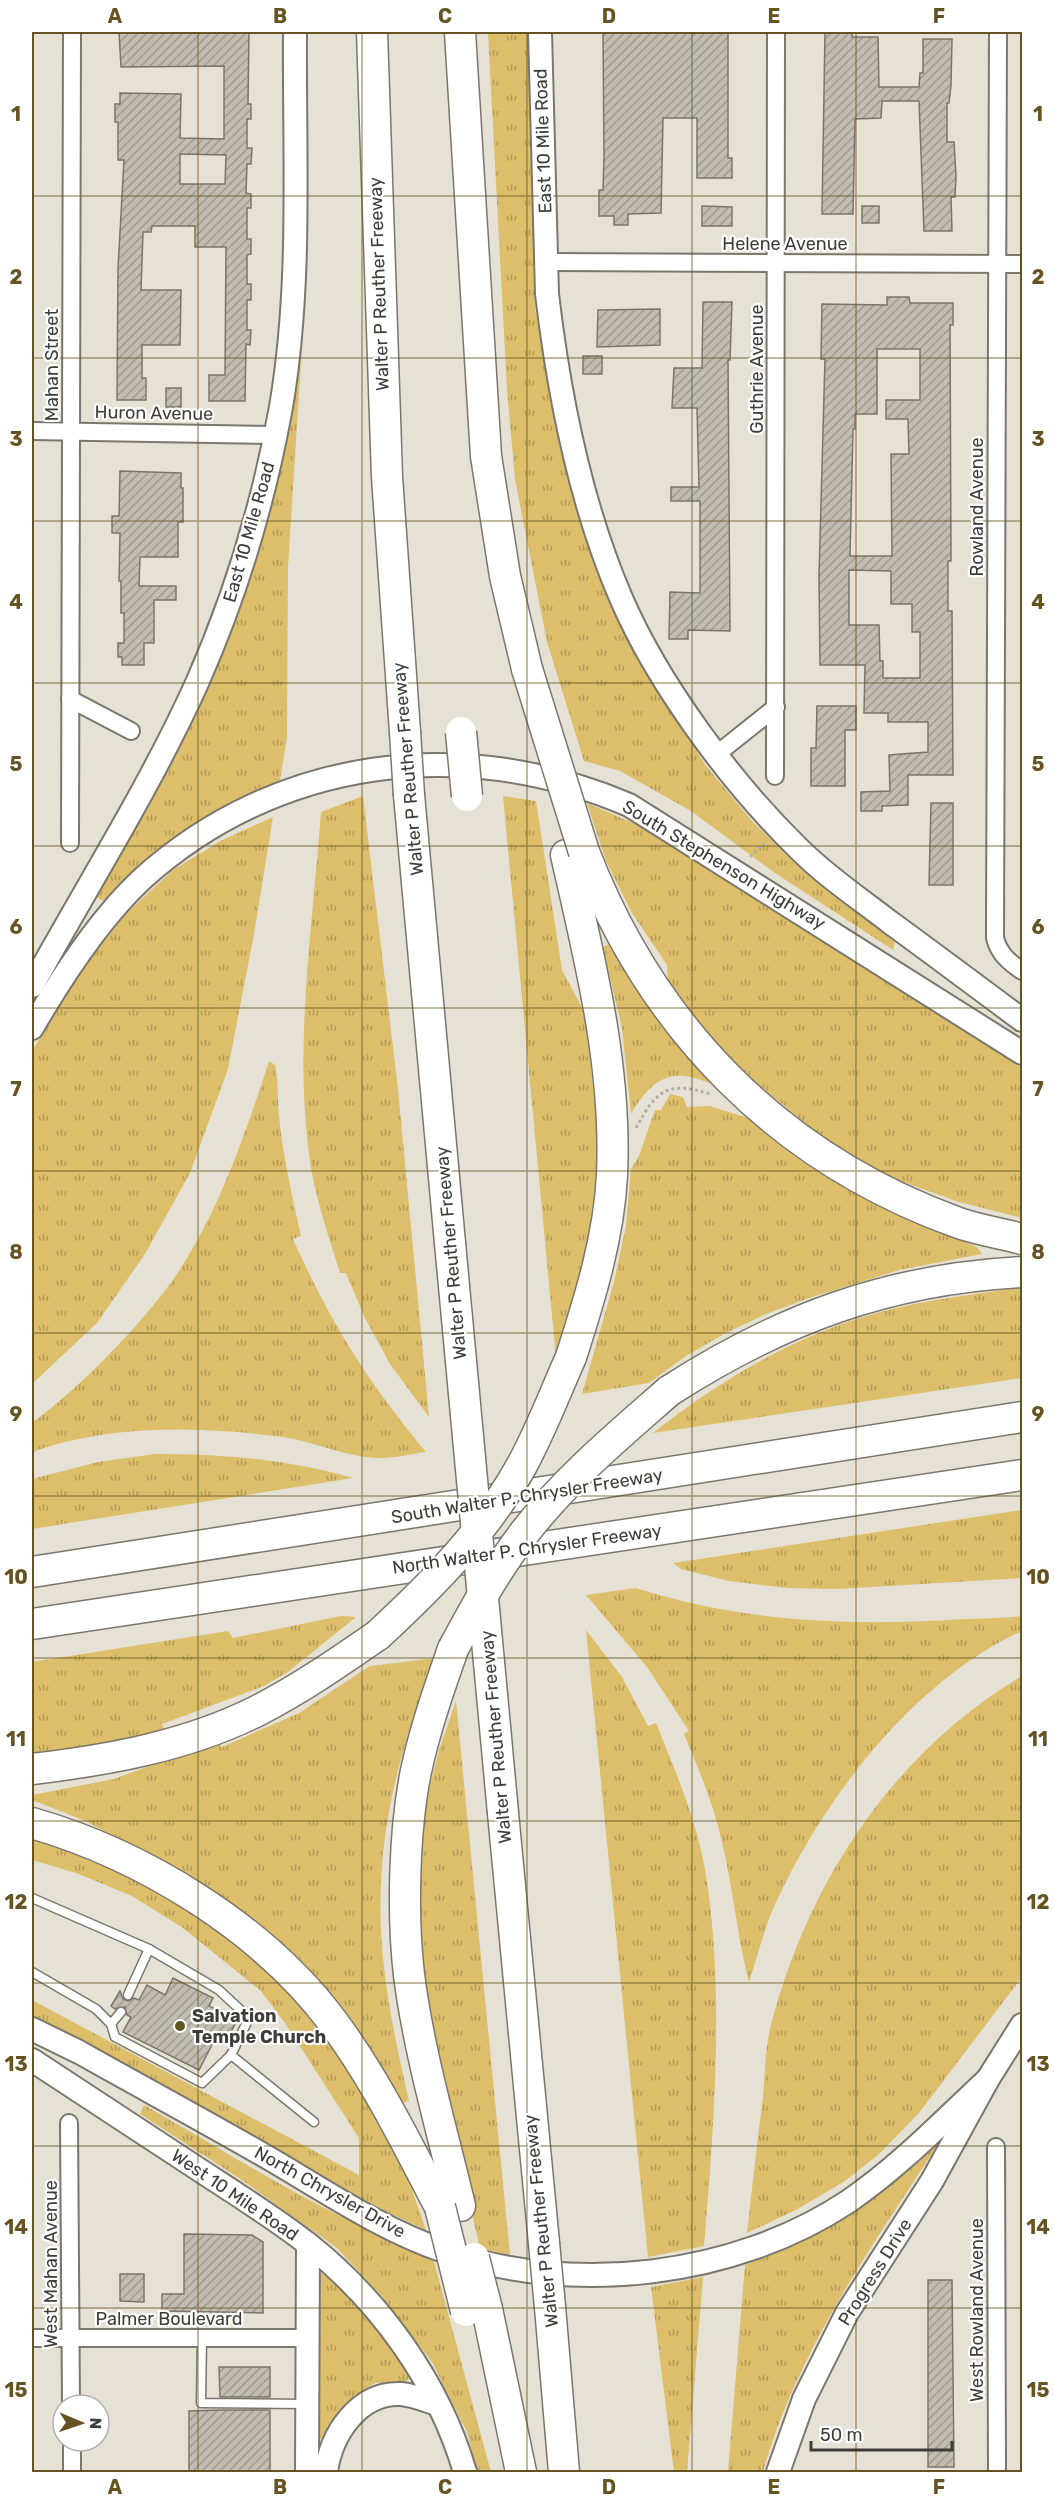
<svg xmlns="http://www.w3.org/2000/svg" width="1054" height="2504" font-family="Rubik,sans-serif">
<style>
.grass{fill:url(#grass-tufts)}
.building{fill:url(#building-hatch);stroke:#7a756a;stroke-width:1.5;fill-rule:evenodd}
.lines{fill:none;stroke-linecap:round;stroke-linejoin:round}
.service-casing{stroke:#7b776c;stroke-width:11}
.minor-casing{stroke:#7b776c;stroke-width:20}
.secondary-casing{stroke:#7b776c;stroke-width:26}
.motorway-casing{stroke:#7b776c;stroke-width:33}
.path{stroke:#b3afa6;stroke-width:3;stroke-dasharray:3 3;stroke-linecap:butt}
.service{stroke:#fff;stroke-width:8}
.minor{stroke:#fff;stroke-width:16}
.secondary{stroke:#fff;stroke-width:22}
.motorway{stroke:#fff;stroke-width:30}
.motorway-bridge-casing{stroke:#7b776c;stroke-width:33;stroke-linecap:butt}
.motorway-bridge{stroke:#fff;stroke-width:30}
.grid{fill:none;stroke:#655321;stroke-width:1.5;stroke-opacity:0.55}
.poi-dot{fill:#655321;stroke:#fff;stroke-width:2}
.labels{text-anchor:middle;stroke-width:4.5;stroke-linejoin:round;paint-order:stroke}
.street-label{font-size:18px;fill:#3f3d38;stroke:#fff}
.poi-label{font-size:18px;font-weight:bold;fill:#3f3d38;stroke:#fff;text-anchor:start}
.neatline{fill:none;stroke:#655321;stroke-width:2}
.grid-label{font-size:20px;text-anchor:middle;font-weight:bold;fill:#655321}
</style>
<defs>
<pattern id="grass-tufts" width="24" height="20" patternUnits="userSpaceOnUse" patternTransform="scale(1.5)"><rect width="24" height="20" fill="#dcbe6b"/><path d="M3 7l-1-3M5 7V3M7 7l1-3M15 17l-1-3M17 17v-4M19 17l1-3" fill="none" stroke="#b49c59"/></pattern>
<pattern id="building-hatch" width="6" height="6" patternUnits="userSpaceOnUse" patternTransform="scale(1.5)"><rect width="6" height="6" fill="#c1bdb1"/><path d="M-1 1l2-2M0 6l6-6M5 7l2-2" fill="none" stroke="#9e9b91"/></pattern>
</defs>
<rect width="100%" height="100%" fill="#e6e1d5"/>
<!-- grass -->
<g class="grass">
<polygon points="488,32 528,32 535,308 556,421 584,533 626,633 657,688 706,766 752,821 786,855 828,892 895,941 893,950 775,873 691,811 620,771 584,761 547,642 515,479 507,390"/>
<path d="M302,346L288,567L287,737L280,780C211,808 154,847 103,901L95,896L208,686L237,615L266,522L286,438Z"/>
<path d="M363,796L398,1089L429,1417L390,1364L365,1318L346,1273H340C328,1234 314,1195 309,1154C294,1043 313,923 321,812Z"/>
<polygon points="503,796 536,801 562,970 585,1013 598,1134 594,1207 582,1272 556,1358"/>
<polygon points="587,803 640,826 1022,1068 1022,1218 959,1202 881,1174 817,1133 754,1081 706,1034 668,981 667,965 632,913 606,861"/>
<polygon points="273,817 254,934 228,1069 190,1173 145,1254 97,1323 32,1384 32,1051 86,964 126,914 173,870 222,840"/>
<path d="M612,942L724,1090C680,1068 658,1068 631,1114L622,1028L603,947Z"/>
<path d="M269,1061L275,1065C279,1082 277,1099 279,1116C283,1156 292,1196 301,1236L293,1239C330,1322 368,1382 426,1452C411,1454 396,1458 381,1458C347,1458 314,1441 282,1437C200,1426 110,1424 32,1452V1423C80,1387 126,1340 164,1292C214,1227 244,1138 269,1061Z"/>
<polygon points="670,1094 683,1097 687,1107 709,1106 752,1119 772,1137 861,1194 901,1215 977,1247 982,1254 899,1270 809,1298 766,1314 724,1334 686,1356 649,1383 582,1394 614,1282 626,1226 631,1169 639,1156 655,1110 661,1110"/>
<path d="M1010,1289H1022V1378L653,1433C723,1378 800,1332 888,1310C928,1300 969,1295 1010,1289Z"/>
<path d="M155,1454C223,1454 288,1459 353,1478L32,1529V1479L98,1462Z"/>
<polygon points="1022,1510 1022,1578 839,1589 786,1588 729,1581 681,1569 673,1563"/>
<path d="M636,1588C739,1621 842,1626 949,1620C974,1618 998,1619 1022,1616V1631C915,1680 826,1795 777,1900C765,1925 758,1955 749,1982C737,1936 733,1888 722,1842C714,1805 699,1770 684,1734L689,1731L647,1667L586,1595Z"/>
<polygon points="341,1616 356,1617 288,1672 264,1686 162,1724 164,1731 128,1740 32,1756 32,1662 228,1631 233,1638"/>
<path d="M586,1630L622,1677L648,1726L656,1723C675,1770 696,1819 705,1869C725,1986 714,2128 704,2246L648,2257Z"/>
<path d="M436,1658C406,1730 384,1806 381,1884C377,1957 393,2031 409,2101L403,2103L372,2051L333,2002L243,1913L190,1876L83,1820L32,1800V1795L114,1779L217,1741L222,1747L299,1713L370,1666Z"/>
<path d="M1022,1676V1977L919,2113L878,2155L845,2181L796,2210L747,2233C752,2188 757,2143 763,2097C765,2075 765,2051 770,2029C806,1885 893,1752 1022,1676Z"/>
<polygon points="456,1701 510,2255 480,2248 426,2020 420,1980 420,1848 427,1797 440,1747"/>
<polygon points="32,1833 74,1848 185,1903 274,1974 329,2037 402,2161 426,2230 385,2211 32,2016 32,2000 359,2175 359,2138 285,2023 261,1991 183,1928 132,1896 76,1873 32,1860"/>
<path d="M144,2105C239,2159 331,2219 433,2258L491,2472H478L467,2432L432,2362L382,2296L336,2247L239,2178L140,2114Z"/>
<path d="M946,2132C876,2241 798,2347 763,2472H728L745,2265C830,2232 881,2195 946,2132Z"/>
<path d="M320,2272C357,2301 387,2336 409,2378L405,2382L375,2383L354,2396L338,2411L325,2435L318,2441Z"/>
<polygon points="703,2277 687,2472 674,2472 651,2287"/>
</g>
<!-- building -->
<g class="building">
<path d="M119,32H249L248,104H251V119H247V148H252L251,164H247L246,193L251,194V208H247V239H251V254L247,255V284H251V300H247V330H251L250,345L246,344L245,401H209V375H225L226,247H195V226H152L151,232H143L141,290H181L180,345H142V378H146V400H117L118,268L124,160H118V122H115V104H120V93L181,94L180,138L224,139V66L121,67ZM180,154L226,155L225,184H180Z"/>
<polygon points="603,32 728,32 728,158 732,158 732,178 697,178 697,118 663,118 661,213 628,214 628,225 614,225 614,216 599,216 599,190 603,190 604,157"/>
<polygon points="825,32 852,32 852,37 878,37 879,87 919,87 920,73 923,73 923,39 952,39 951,85 949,103 947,103 947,142 954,142 956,176 955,197 951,197 952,231 924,231 919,101 882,101 881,118 855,119 853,214 822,214"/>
<polygon points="702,206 732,207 732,226 702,226"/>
<rect x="862" y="206" width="17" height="17"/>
<path d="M887,297H909L910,303H953V325H950L951,561H948V611H952L953,775H908V805L882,806V811H861V792L890,791L889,755L928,752V722H888V713H864L865,665H820L819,576L825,359H821L822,304L887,305ZM877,349H920V400H886V419H908L909,454H891L892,556H850L853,429H855V414H877ZM849,570L891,571V604H912V632H920V678H883V661H880L879,625H849Z"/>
<polygon points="703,302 732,302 730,360 728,360 730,631 688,630 688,639 669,639 670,592 700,593 700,501 671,501 671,487 699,487 697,408 672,408 674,368 702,368"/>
<polygon points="660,309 660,345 597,347 598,310"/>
<rect x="583" y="356" width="19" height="18"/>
<rect x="166" y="388" width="15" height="19"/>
<polygon points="120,471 181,473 181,488 183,488 183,522 178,522 178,557 140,557 139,586 176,586 176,600 154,600 154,643 144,643 144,665 122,665 122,657 118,657 118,643 124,643 124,613 121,613 121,581 119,581 120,533 112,533 112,516 119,516"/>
<polygon points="817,706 856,706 856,730 845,730 845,786 811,786 811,748 816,748"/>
<polygon points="931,803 953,803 953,885 929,885"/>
<polygon points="173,1978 213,1998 209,2006 237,2020 226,2042 216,2037 199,2070 123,2032 131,2017 127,2015 125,2007 115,2009 111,2006 120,1991 123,1999 128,2001 134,1998 139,2000 147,1985 165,1995"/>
<polygon points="184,2234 252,2235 263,2242 263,2313 162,2311 162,2294 184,2294"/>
<polygon points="120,2274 144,2274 144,2302 120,2301"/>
<polygon points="928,2280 952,2280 954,2467 928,2467"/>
<polygon points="219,2367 270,2367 270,2397 220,2397"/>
<polygon points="220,2410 270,2410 270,2472 189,2472 189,2411"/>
</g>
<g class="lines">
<defs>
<g id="service">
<polyline points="32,1898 149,1949 219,1990 249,2018 231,2055 202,2083 115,2037 111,2024"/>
<polyline points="32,1972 96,2009 111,2024 121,2012"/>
<polyline points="128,1995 149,1949"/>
<polyline points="231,2055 314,2122"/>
<polyline points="202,2338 201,2403 306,2404"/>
</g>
<g id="minor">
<path d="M998,32L995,938C999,954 1009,962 1022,971"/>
<polyline points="547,262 1022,264"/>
<polyline points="32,431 275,435"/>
<polyline points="70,699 131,731"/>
<polyline points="717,754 776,707"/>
<polyline points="775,776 776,32"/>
<polyline points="70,843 72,32"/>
<polyline points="69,2123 71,2405"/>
<polyline points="996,2147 997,2472"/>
<polyline points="32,2338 307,2338"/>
<polyline points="72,2441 72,2472"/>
</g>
<g id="secondary">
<path d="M540,32L547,294C559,396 580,503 621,598C658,684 732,784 799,849C827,877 860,899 891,923C935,955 979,988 1022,1020"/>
<path d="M32,986C87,886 150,787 197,683C236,595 264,501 281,407C302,284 294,156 295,32"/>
<path d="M32,1028C61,978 99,919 142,879C277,757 463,734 629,805L1022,1053"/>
<path d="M32,2029L79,2052C143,2088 208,2123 272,2160C328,2193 383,2230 444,2251C573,2296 735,2277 849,2201C900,2166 943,2121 988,2079"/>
<path d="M32,2060C86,2096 141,2131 195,2167C233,2192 272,2216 308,2244C380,2301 439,2383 465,2472"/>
<polyline points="307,2472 308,2244"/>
<path d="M326,2472C331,2435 358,2392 401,2394C413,2395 425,2400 437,2404"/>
<polyline points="778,2472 804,2399 847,2313 932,2181 988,2079 1022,2025"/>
</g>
<g id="motorway">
<polyline points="372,32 387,477 405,732"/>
<polyline points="460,32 486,456 505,576 527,669"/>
<polyline points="409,795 450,1243"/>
<path d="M584,852C652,1028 778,1157 956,1222C977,1230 1001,1233 1022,1239"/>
<path d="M566,855C590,960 617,1067 612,1175C609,1237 590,1298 571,1357"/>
<path d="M669,1391C781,1319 888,1279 1022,1272"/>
<polyline points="32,1572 1022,1417"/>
<polyline points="32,1624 1022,1475"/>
<path d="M453,1649C439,1689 425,1729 416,1771C404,1830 402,1914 409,1975C419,2053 442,2130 460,2206"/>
<path d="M32,1769C109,1760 187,1746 257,1711C300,1689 339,1662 378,1635"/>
<polyline points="503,1813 544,2243"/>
<path d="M32,1823C143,1855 263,1928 333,2022C376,2080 407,2144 440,2207"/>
<polyline points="550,2307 564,2472"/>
<polyline points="487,2309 521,2472"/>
</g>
</defs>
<!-- service casing -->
<use href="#service" class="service-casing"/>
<!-- minor casing -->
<use href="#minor" class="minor-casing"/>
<!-- secondary casing -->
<use href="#secondary" class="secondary-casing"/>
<!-- motorway casing -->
<use href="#motorway" class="motorway-casing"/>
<!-- path -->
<g class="path">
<polyline points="750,857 764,843"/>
<path d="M636,1128C656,1091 667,1080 710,1094"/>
</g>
<!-- service -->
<use href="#service" class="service"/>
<!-- minor -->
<use href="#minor" class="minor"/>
<!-- secondary -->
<use href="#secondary" class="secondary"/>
<!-- motorway -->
<use href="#motorway" class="motorway"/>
<defs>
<g id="motorway-bridge">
<polyline points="527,669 584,852"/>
<polyline points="405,732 409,795"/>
<polyline points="461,732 467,796"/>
<polyline points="450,1243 503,1813"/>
<path d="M378,1635C432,1585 486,1531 522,1465C541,1430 555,1393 571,1357"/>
<path d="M453,1649C475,1608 497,1568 525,1532C566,1479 619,1435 669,1391"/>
<polyline points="440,2207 466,2311"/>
<polyline points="544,2243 550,2307"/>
<polyline points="474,2258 487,2309"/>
</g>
</defs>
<!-- motorway-bridge casing -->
<use href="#motorway-bridge" class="motorway-bridge-casing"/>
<!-- motorway-bridge -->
<use href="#motorway-bridge" class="motorway-bridge"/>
</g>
<!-- grid -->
<path class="grid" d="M198,32V2472M362,32V2472M527,32V2472M692,32V2472M856,32V2472M32,196H1022M32,358H1022M32,521H1022M32,683H1022M32,846H1022M32,1008H1022M32,1171H1022M32,1333H1022M32,1496H1022M32,1658H1022M32,1821H1022M32,1983H1022M32,2146H1022M32,2308H1022"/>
<!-- markers -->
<circle class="poi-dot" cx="180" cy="2026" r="6"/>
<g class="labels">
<!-- street labels -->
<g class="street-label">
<text transform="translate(543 141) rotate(-92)" y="6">East 10 Mile Road</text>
<text x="785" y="250">Helene Avenue</text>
<text transform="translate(379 284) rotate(-92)" y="6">Walter P Reuther Freeway</text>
<text transform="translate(52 365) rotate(-90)" y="6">Mahan Street</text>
<text transform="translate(757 369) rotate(-90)" y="6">Guthrie Avenue</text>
<text transform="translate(154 413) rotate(1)" y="6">Huron Avenue</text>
<text transform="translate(977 507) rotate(-90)" y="6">Rowland Avenue</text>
<text transform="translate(249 532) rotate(-74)" y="6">East 10 Mile Road</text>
<text transform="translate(408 769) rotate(-95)" y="6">Walter P Reuther Freeway</text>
<text transform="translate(724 865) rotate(31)" y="6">South Stephenson Highway</text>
<text transform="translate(451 1253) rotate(-95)" y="6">Walter P Reuther Freeway</text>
<text transform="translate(527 1496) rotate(-9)" y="6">South Walter P. Chrysler Freeway</text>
<text transform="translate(527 1549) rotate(-8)" y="6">North Walter P. Chrysler Freeway</text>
<text transform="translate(496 1737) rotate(-95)" y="6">Walter P Reuther Freeway</text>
<text transform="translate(330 2192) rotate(29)" y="6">North Chrysler Drive</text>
<text transform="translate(235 2195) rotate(34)" y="6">West 10 Mile Road</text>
<text transform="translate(541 2221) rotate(-96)" y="6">Walter P Reuther Freeway</text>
<text transform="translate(51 2264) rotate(-90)" y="6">West Mahan Avenue</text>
<text transform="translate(875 2272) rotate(-58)" y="6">Progress Drive</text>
<text transform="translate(977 2310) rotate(-90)" y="6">West Rowland Avenue</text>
<text x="169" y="2325">Palmer Boulevard</text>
</g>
<!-- poi labels -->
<g class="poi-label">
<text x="192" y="2022">Salvation<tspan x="192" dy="21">Temple Church</tspan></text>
</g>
</g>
<!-- border -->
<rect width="1054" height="2504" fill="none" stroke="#ffffff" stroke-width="66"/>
<!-- north arrow -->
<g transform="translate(81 2423) rotate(92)"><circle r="28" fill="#ffffff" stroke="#b2b1af" stroke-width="1.5"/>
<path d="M0-4.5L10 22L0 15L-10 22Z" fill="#655321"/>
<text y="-9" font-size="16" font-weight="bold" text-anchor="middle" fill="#3f3d38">N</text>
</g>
<!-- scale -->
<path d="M811 2441v9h141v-9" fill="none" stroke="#3f3d38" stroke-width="3"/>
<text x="820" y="2441" font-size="18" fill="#3f3d38" stroke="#ffffff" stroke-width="4.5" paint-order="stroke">50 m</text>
<rect x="33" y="33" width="988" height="2438" class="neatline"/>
<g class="grid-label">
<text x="115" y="23">A</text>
<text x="280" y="23">B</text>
<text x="445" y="23">C</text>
<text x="609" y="23">D</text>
<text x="774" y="23">E</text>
<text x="939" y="23">F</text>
<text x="16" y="121">1</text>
<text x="1038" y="121">1</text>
<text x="16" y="284">2</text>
<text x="1038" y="284">2</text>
<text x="16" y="446">3</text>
<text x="1038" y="446">3</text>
<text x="16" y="609">4</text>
<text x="1038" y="609">4</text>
<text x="16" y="771">5</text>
<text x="1038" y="771">5</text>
<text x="16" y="934">6</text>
<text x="1038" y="934">6</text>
<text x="16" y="1096">7</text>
<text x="1038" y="1096">7</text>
<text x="16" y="1259">8</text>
<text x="1038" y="1259">8</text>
<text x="16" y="1421">9</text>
<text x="1038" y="1421">9</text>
<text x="16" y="1584">10</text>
<text x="1038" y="1584">10</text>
<text x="16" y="1746">11</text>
<text x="1038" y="1746">11</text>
<text x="16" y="1909">12</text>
<text x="1038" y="1909">12</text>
<text x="16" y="2071">13</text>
<text x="1038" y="2071">13</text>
<text x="16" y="2234">14</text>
<text x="1038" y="2234">14</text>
<text x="16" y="2397">15</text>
<text x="1038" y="2397">15</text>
<text x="115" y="2494">A</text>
<text x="280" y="2494">B</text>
<text x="445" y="2494">C</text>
<text x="609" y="2494">D</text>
<text x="774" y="2494">E</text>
<text x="939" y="2494">F</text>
</g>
</svg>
